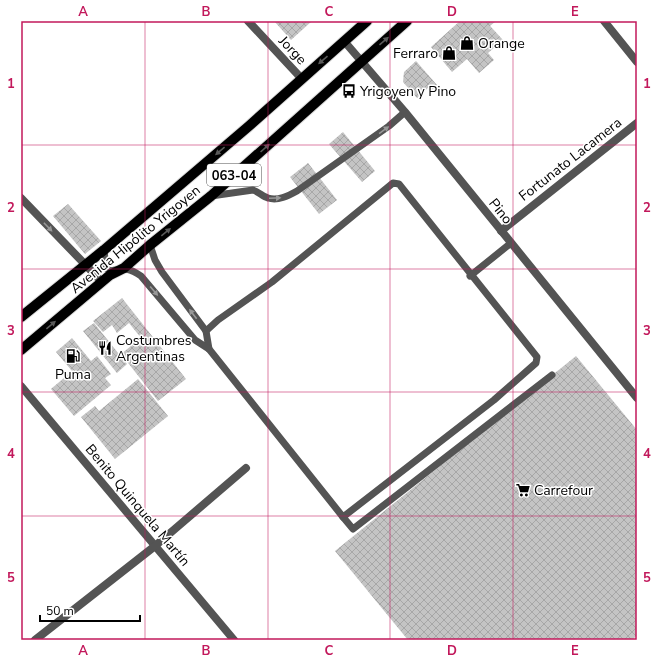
<svg xmlns="http://www.w3.org/2000/svg" width="658" height="661" font-family="'Nunito Sans',sans-serif">
<style>
.building{fill:url(#building-cross-hatch)}
.lines{fill:none;stroke-linecap:round;stroke-linejoin:round}
.primary-casing{stroke:#dbdbdb;stroke-width:12}
.service{stroke:#545454;stroke-width:7}
.minor{stroke:#545454;stroke-width:8}
.primary{stroke:#000;stroke-width:10}
.oneway{fill:#595959}
.oneway2{fill:#989898}
.grid{fill:none;stroke:#c2185b;stroke-width:1;stroke-opacity:0.55}
.labels{text-anchor:middle;stroke-width:3;stroke-linejoin:round;paint-order:stroke}
.shield{fill:#fff;stroke:#4c4c4c;stroke-width:1}
.shield-label{font-size:13px;font-weight:bold;fill:#000}
.poi-label{font-size:14px;fill:#000;stroke:#fff;text-anchor:start}
.street-label{font-size:14px;fill:#000;stroke:#fff}
.neatline{fill:none;stroke:#c2185b;stroke-width:1.5}
.grid-label{font-size:13px;text-anchor:middle;font-weight:bold;fill:#c2185b}
</style>
<defs>
<pattern id="building-cross-hatch" width="8" height="8" patternUnits="userSpaceOnUse"><rect width="8" height="8" fill="#c4c4c4"/><path d="M0 0l8 8M0 8l8-8" fill="none" stroke="#a7a7a7"/></pattern>
</defs>
<rect width="100%" height="100%" fill="#fff"/>
<!-- building -->
<g class="building">
<polygon points="274,21 312,21 291,40"/>
<polygon points="460,21 496,21 490,26 503,40 488,53 494,60 479,73 467,59 452,72 431,47"/>
<polygon points="416,61 437,85 432,90 429,87 417,98 403,82 404,72"/>
<polygon points="343,132 375,171 362,182 329,144"/>
<polygon points="308,163 337,200 319,214 290,177"/>
<polygon points="68,204 101,241 85,254 53,216"/>
<polygon points="122,298 186,379 158,401 121,354 141,338 129,323 117,333 112,325 103,332 93,321"/>
<polygon points="94,323 127,364 117,373 83,331"/>
<polygon points="72,338 91,361 97,356 111,374 105,378 111,385 74,416 51,389 72,371 56,352"/>
<polygon points="576,356 637,430 637,635 632,640 408,640 335,551"/>
<polygon points="138,379 168,416 115,459 81,417 95,406 99,411"/>
</g>
<g class="lines">
<defs>
<g id="primary">
<polyline points="21,317 104,250 249,126 367,21"/>
<polyline points="21,350 110,275 124,268 150,245 211,196 407,21"/>
</g>
</defs>
<!-- primary casing -->
<use href="#primary" class="primary-casing"/>
<!-- service -->
<g class="service">
<path d="M211,196L253,190C259,192 263,197 268,198C278,201 288,196 297,191L389,126L405,112"/>
<polyline points="150,245 155,260 162,272 206,331 209,349"/>
<path d="M104,250L106,268L110,271C124,268 130,268 141,276L195,340L209,349L343,517L494,400L536,363L537,357L399,184L393,183L272,282L218,320L206,331"/>
<polyline points="470,276 511,243"/>
<polyline points="343,517 353,529 552,375"/>
</g>
<!-- minor -->
<g class="minor">
<polyline points="248,21 302,79"/>
<polyline points="604,21 637,62"/>
<polyline points="344,41 405,112 637,398"/>
<polyline points="21,198 102,282"/>
<polyline points="501,231 637,123"/>
<polyline points="21,386 234,640"/>
<polyline points="35,640 155,546 246,468"/>
</g>
<!-- primary -->
<use href="#primary" class="primary"/>
</g>
<!-- one-way arrows -->
<defs><path id="oneway-solid" d="M-6-.8H1V-3.2L6.5 0L1 3.2V.8H-6Z"/></defs>
<g class="oneway">
<use href="#oneway-solid" transform="translate(384 41) rotate(-41)"/>
<use href="#oneway-solid" transform="translate(323 60) rotate(139)"/>
<use href="#oneway-solid" transform="translate(265 148) rotate(-42)"/>
<use href="#oneway-solid" transform="translate(220 151) rotate(140)"/>
<use href="#oneway-solid" transform="translate(166 232) rotate(-39)"/>
<use href="#oneway-solid" transform="translate(51 325) rotate(-40)"/>
</g>
<g class="oneway2">
<use href="#oneway-solid" transform="translate(384 130) rotate(-36)"/>
<use href="#oneway-solid" transform="translate(275 198) rotate(-2)"/>
<use href="#oneway-solid" transform="translate(48 227) rotate(46)"/>
<use href="#oneway-solid" transform="translate(154 291) rotate(50)"/>
<use href="#oneway-solid" transform="translate(193 314) rotate(-127)"/>
</g>
<!-- grid -->
<path class="grid" d="M145,21V640M268,21V640M390,21V640M513,21V640M21,145H637M21,269H637M21,392H637M21,516H637"/>
<!-- icons -->
<defs>
<symbol id="shop-bare" viewBox="-9 -9 18 18"><path d="M-5-2.5h2.3a2.7 3.5 0 0 1 5.4 0H5L5.5 6h-11ZM-1.5-2.5h3a1.5 2.3 0 0 0-3 0Z" fill="#000" stroke="#fff" stroke-width="2.5" paint-order="stroke"/></symbol>
<symbol id="bus-bare" viewBox="-9 -9 18 18"><path d="M-5-6H5V4H4V6H2V4H-2V6H-4V4H-5ZM-3.5-4V0h7V-4ZM-3.5 1.2v1.5H-2V1.2ZM2 1.2v1.5H3.5V1.2Z" fill="#000" stroke="#fff" stroke-width="2.5" paint-order="stroke"/></symbol>
<symbol id="restaurant-bare" viewBox="-9 -9 18 18"><path d="M-5-6h1v4h1v-4h1v4h1v-4h1v5L-1.5 .5V6h-2V.5L-5-1ZM5-6V6H3V1.5H1.5Q1.5-4 5-6Z" fill="#000" stroke="#fff" stroke-width="2.5" paint-order="stroke"/></symbol>
<symbol id="fuel-bare" viewBox="-9 -9 18 18"><path d="M-5.5-6h7V0h2V4h1.3V-2.5L3-4.5l.8-.8L6-3V5H2.5V1h-1V6h-7ZM-4.2-4.7v3.2H.2V-4.7Z" fill="#000" stroke="#fff" stroke-width="2.5" paint-order="stroke"/></symbol>
<symbol id="supermarket-bare" viewBox="-9 -9 18 18"><path d="M-6-5.5h2.5l.6 2H6L4.5 2H-2.5L-4.4-4H-6ZM-1.5 3.2a1.3 1.3 0 1 0 .1 0ZM3 3.2a1.3 1.3 0 1 0 .1 0Z" fill="#000" stroke="#fff" stroke-width="2.5" paint-order="stroke"/></symbol>
</defs>
<g fill-rule="evenodd">
<use href="#shop-bare" x="457" y="33" width="20" height="20"/>
<use href="#shop-bare" x="439" y="43" width="20" height="20"/>
<use href="#bus-bare" x="339" y="81" width="20" height="20"/>
<use href="#restaurant-bare" x="95" y="338" width="20" height="20"/>
<use href="#fuel-bare" x="63" y="346" width="20" height="20"/>
<use href="#supermarket-bare" x="513" y="480" width="20" height="20"/>
</g>
<g class="labels">
<!-- shield labels -->
<rect class="shield" x="207" y="164" width="54" height="22" rx="3"/>
<g class="shield-label">
<text x="234" y="180">063-04</text>
</g>
<!-- poi labels -->
<g class="poi-label">
<text x="478" y="48">Orange</text>
<text x="438" y="58" text-anchor="end">Ferraro</text>
<text x="360" y="96">Yrigoyen y Pino</text>
<text x="116" y="345">Costumbres<tspan x="116" dy="16">Argentinas</tspan></text>
<text x="73" y="379" text-anchor="middle">Puma</text>
<text x="534" y="495">Carrefour</text>
</g>
<!-- street labels -->
<g class="street-label">
<text transform="translate(293 50) rotate(47)" y="5">Jorge</text>
<text transform="translate(570 159) rotate(-38)" y="5">Fortunato Lacamera</text>
<text transform="translate(501 211) rotate(51)" y="5">Pino</text>
<text transform="translate(135 239) rotate(-39)" y="5">Avenida Hipólito Yrigoyen</text>
<text transform="translate(138 505) rotate(50)" y="5">Benito Quinquela Martín</text>
</g>
</g>
<!-- border -->
<rect width="658" height="661" fill="none" stroke="#ffffff" stroke-width="44"/>
<!-- scale -->
<path d="M40 615v6h100v-6" fill="none" stroke="#000000" stroke-width="2"/>
<text x="46" y="615" font-size="12" fill="#000000" stroke="#ffffff" stroke-width="3" paint-order="stroke">50 m</text>
<rect x="22" y="22" width="614" height="617" class="neatline"/>
<g class="grid-label">
<text x="83" y="16">A</text>
<text x="206" y="16">B</text>
<text x="329" y="16">C</text>
<text x="452" y="16">D</text>
<text x="575" y="16">E</text>
<text x="11" y="88">1</text>
<text x="647" y="88">1</text>
<text x="11" y="212">2</text>
<text x="647" y="212">2</text>
<text x="11" y="335">3</text>
<text x="647" y="335">3</text>
<text x="11" y="458">4</text>
<text x="647" y="458">4</text>
<text x="11" y="582">5</text>
<text x="647" y="582">5</text>
<text x="83" y="655">A</text>
<text x="206" y="655">B</text>
<text x="329" y="655">C</text>
<text x="452" y="655">D</text>
<text x="575" y="655">E</text>
</g>
</svg>
